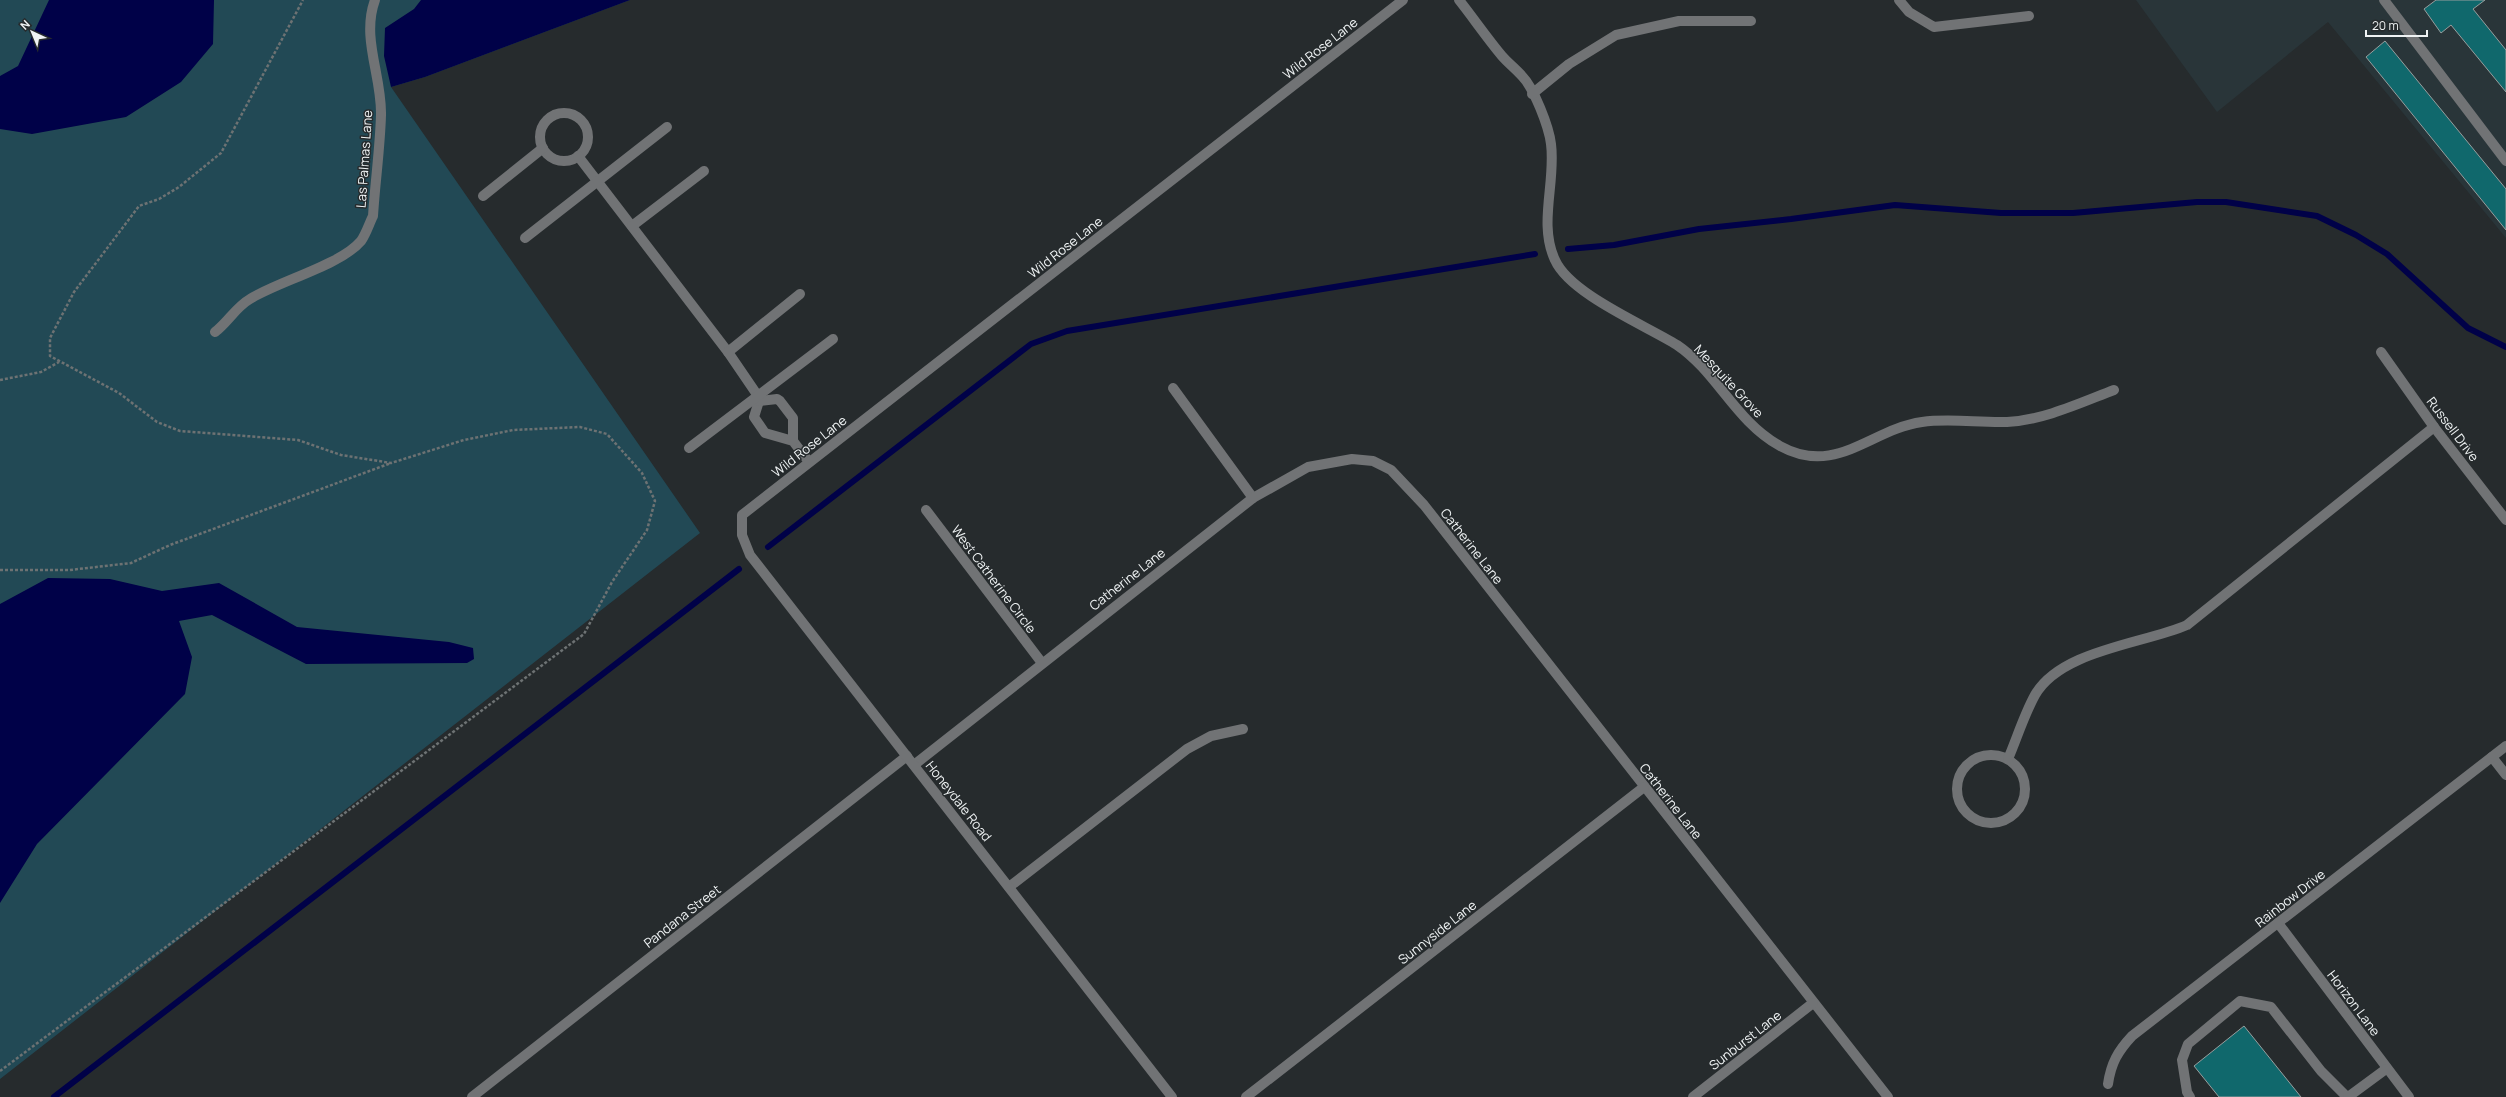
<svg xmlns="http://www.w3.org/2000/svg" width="2506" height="1097" font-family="Manrope,sans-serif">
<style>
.built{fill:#293539}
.green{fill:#224955}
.water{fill:#000148}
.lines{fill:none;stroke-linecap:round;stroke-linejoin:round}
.stream{stroke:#000148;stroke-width:6}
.building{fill:#10686c;stroke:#979e9e}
.path{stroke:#6d7273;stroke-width:2.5;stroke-dasharray:3 2;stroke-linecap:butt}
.minor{stroke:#717375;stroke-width:10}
.labels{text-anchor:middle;stroke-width:3;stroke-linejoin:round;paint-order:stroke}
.street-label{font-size:13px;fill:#eff3f4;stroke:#262b2d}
</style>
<rect width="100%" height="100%" fill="#262b2d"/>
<!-- built -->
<polygon class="built" points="2136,0 2506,0 2506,238 2328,22 2217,112"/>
<!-- green -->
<polygon class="green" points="0,0 630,0 425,77 391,87 700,533 0,1079"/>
<!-- water -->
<g class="water">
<polygon points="49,0 214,0 213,44 181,82 126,117 32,134 0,129 0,76 18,66"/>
<polygon points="421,0 630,0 425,77 391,87 384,56 385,28 414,9"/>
<polygon points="48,578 110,579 162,591 219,583 297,627 449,642 473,648 474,659 467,663 306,664 212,615 179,621 192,657 185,694 37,844 0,903 0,604"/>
</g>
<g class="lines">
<!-- stream -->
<g class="stream">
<polyline points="1568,249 1614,245 1699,229 1791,219 1895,205 2001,213 2073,213 2197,202 2226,202 2317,216 2356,235 2387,254 2468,328 2506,347"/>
<polyline points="768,547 1031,344 1067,331 1535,254"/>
<polyline points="54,1097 739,569"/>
</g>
</g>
<!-- building -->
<g class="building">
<polygon points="2436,0 2485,0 2473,9 2506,50 2506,92 2451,25 2441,33 2424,9"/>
<polygon points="2385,41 2506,189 2506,230 2366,57"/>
<polygon points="2244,1026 2301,1097 2219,1097 2194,1066"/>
</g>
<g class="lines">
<!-- path -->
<g class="path">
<polyline points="0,380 41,372 59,362"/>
<polyline points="0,570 70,570 131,563 170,545 391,463"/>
<polyline points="0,1071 584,634 612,582 647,530 655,501 642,473 607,434 580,427 513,430 464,440 391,463 341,455 298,440 180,431 157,422 119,393 50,356 50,338 74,292 139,206 159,199 179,187 221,153 303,0"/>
</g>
<!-- minor -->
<g class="minor">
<path d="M1459,0C1474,19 1487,38 1502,56C1508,63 1516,69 1522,76C1534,88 1549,127 1551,144C1556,182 1538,224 1555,260C1570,294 1645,325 1677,345C1717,372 1735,421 1780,446C1836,477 1871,429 1922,422C1950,418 1979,423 2007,422C2044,420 2080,403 2114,390"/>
<polyline points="1899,0 1909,12 1934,27 2029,16"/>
<polyline points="2384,0 2506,161"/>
<polyline points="1532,94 1569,64 1616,35 1679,21 1751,21"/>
<circle cx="564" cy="137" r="24"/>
<polyline points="578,156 728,352 758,396 759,401 754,417 765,433 793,441 809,462"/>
<polyline points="483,196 543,148"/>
<polyline points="632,226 704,171"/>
<polyline points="525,238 667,127"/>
<path d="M215,332C228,322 236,307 250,299C279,281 341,265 361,241C366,234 369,224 373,216C375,183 380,149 381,115C382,76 361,38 375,0"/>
<polyline points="728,352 800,294"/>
<polyline points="2381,352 2434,427 2506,520"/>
<polyline points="1173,388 1253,498"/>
<polyline points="759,401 777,399 780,401 793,418 793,441"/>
<polyline points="689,448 833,339"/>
<polyline points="926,510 1042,663"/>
<circle cx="1991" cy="789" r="34"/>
<polyline points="2492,757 2506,775"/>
<path d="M2008,759C2017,738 2024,715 2035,695C2061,650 2143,644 2187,625L2434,427"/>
<polyline points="914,765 1253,498 1308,467 1352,459 1373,461 1391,470 1424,505 1888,1097"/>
<polyline points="1009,887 1187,749 1211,736 1243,729"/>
<polyline points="2278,923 2409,1097"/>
<path d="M2108,1084C2111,1063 2118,1051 2132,1036L2506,746"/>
<polyline points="472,1097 907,756"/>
<polyline points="1172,1097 750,555 742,535 742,515 1403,0"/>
<polyline points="1246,1097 1644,787"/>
<polyline points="1693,1097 1813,1003"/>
<polyline points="2190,1097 2187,1092 2182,1060 2188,1044 2240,1001 2271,1007 2321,1071 2347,1097"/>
<polyline points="2348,1097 2386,1069"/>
</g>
</g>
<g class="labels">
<!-- street labels -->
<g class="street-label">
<text transform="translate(1320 48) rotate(-38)" y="5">Wild Rose Lane</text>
<text transform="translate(364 159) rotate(-86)" y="5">Las Palmas Lane</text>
<text transform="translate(1065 247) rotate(-38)" y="5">Wild Rose Lane</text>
<text transform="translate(1729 381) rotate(47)" y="5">Mesquite Grove</text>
<text transform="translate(2453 429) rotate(53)" y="5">Russell Drive</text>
<text transform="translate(809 446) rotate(-38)" y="5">Wild Rose Lane</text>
<text transform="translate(1472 546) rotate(52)" y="5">Catherine Lane</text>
<text transform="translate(994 579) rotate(53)" y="5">West Catherine Circle</text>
<text transform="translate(1127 579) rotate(-38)" y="5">Catherine Lane</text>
<text transform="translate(959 801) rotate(52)" y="5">Honeydale Road</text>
<text transform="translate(1671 801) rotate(52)" y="5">Catherine Lane</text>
<text transform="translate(2290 898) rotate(-38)" y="5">Rainbow Drive</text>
<text transform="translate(682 916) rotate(-38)" y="5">Pandana Street</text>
<text transform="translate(1437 932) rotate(-38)" y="5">Sunnyside Lane</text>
<text transform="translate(2354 1003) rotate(53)" y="5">Horizon Lane</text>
<text transform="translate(1745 1040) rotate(-38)" y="5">Sunburst Lane</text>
</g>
</g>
<!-- north arrow -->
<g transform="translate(32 32) rotate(316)" stroke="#262b2d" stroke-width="3" paint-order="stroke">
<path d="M0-3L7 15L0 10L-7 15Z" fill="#eff3f4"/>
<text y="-6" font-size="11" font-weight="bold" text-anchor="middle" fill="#eff3f4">N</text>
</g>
<!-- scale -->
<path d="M2366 30v6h61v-6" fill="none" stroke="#eff3f4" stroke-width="2"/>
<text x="2372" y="30" font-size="12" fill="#eff3f4" stroke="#262b2d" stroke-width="3" paint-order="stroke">20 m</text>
</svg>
